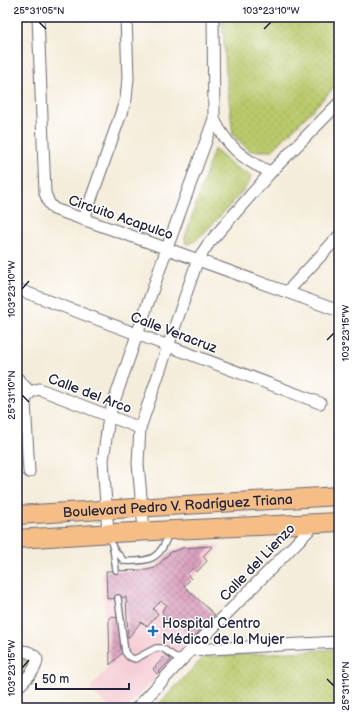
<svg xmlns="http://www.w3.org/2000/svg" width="356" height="725" font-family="'Balsamiq Sans',sans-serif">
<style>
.built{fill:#f6cfd6}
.park{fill:url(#park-dots);stroke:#6e7654}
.building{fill:url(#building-cross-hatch)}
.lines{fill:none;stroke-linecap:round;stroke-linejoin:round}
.service-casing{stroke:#6c6973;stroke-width:8}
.minor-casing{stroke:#6c6973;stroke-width:13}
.primary-casing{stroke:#6c6973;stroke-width:20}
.service{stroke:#fff;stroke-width:5.5}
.minor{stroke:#fff;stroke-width:11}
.primary{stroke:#f6be87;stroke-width:18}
.ticks{fill:none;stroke:#22223b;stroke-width:1.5}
.poi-dot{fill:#1f6fb2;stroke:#fff;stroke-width:1.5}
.labels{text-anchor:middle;stroke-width:3;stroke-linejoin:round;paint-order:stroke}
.street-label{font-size:14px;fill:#22223b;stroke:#fff}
.poi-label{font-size:14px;fill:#22223b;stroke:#fff;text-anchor:start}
.neatline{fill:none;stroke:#22223b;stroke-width:1.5}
.ticks-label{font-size:10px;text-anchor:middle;fill:#22223b}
</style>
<defs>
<pattern id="park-dots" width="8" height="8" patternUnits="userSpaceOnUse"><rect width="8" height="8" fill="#b9c96c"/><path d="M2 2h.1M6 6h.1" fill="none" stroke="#9fac5e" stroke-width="1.8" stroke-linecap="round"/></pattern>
<pattern id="building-cross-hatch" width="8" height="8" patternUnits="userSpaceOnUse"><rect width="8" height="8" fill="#dba2be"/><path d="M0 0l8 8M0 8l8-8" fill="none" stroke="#b1849c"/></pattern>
</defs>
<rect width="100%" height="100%" fill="#fff"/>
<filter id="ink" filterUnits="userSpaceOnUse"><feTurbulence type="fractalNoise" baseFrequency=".025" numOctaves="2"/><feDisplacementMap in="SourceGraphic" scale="8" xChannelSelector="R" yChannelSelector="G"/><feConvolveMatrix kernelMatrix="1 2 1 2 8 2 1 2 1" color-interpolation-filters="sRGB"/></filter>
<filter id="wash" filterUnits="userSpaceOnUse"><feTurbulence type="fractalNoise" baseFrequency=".012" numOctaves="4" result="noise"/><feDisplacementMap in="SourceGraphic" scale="16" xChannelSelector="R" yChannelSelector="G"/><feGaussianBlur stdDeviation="0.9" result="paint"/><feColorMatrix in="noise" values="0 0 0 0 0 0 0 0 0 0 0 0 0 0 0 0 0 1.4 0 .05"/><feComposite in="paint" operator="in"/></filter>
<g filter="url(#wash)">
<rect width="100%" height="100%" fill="#f5eddb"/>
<!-- built -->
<polygon class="built" points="222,545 182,590 212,619 127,708 111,708 89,689 108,668 102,572 152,568 159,565 163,558 168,553 177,553 178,547"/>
<!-- park -->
<g class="park">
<polygon points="222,17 339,17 339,83 272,151 250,151 233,135 226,73"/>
<path d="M214,149C227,159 235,170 251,175L249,184L211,226L193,243L186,244L185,237Z"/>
<polygon points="339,649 339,708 155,708 204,657"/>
<polygon points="17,658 25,660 28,664 28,669 17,683"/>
</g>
<g id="blocks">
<!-- building -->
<g class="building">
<polygon points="213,546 203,556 207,561 197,572 193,568 187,574 191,579 184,586 215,615 193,638 174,621 166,620 163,614 162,610 167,605 161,601 153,609 158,614 147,626 141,622 128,638 126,597 107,599 106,571 147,570 155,568 171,552 181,549 181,548"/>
<polygon points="113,616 117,618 119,624 122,653 110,665 109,625 109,618"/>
<polygon points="166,655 171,660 157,674 153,669"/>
</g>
</g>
</g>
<g filter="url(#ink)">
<use href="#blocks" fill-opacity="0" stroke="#6c6973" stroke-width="1"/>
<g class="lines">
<defs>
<g id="service">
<path d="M109,535L113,548L124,561C148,562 161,560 168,534"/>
<polyline points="113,548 116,570"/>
<polyline points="118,598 125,652 129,657 135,659 156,648 162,648 181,661"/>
</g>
<g id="minor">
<polyline points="38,17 45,193 49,203 54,209 154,244 339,311"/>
<path d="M214,119C226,145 244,161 271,172"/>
<polyline points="84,219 126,99 128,78 126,17"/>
<polyline points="17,289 320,403"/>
<polyline points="287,292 339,236"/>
<polyline points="17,378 30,392"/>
<path d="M29,472L25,402C27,394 31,391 39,389L140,428"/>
<polyline points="144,531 138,463 140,428 198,259 209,243 271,172 339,103"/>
<polyline points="108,533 103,461 109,416 167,248 214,119 213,17"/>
<polyline points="191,650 339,642"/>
<path d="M17,651C26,651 31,651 37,659C36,672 25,679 17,688"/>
<polyline points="137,708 191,650 315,524"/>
</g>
<g id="primary">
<path id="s1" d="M17,515L339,496"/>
<polyline points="17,539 113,533 339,522"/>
</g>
</defs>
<!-- service casing -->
<use href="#service" class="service-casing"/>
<!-- minor casing -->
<use href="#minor" class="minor-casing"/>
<!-- primary casing -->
<use href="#primary" class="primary-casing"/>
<!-- service -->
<use href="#service" class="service"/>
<!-- minor -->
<use href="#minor" class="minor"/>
<!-- primary -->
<use href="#primary" class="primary"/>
</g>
</g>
<!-- ticks -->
<path class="ticks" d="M39,22L46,29M264,29L271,22M22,289L29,281M327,340L334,333M22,395L29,402M22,668L29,660M327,679L334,686"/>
<!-- markers -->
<path class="poi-dot" d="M151 625h4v4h4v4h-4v4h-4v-4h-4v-4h4z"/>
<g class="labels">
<!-- street labels -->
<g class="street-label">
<text transform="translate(121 217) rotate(19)" y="5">Circuito Acapulco</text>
<text transform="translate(174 332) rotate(21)" y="5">Calle Veracruz</text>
<text transform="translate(90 393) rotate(21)" y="5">Calle del Arco</text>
<text dy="5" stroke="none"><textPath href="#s1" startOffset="161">Boulevard Pedro V. Rodríguez Triana</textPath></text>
<text transform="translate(257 562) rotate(-46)" y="5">Calle del Lienzo</text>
</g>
<!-- poi labels -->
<g class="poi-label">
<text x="162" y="628">Hospital Centro<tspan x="162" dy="16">Médico de la Mujer</tspan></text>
</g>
</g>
<!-- margin -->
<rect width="356" height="725" fill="none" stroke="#fff" stroke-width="44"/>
<!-- scale -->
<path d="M36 683v6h93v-6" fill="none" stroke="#22223b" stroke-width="2"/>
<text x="42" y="683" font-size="12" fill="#22223b" stroke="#ffffff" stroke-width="3" paint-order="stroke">50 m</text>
<rect x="22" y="22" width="312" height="681" class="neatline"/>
<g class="ticks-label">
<text x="39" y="14">25°31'05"N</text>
<text x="271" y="14">103°23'10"W</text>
<text transform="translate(11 289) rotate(-90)" y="4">103°23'10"W</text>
<text transform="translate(345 333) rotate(-90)" y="4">103°23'15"W</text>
<text transform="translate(11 395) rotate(-90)" y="4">25°31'10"N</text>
<text transform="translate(11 668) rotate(-90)" y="4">103°23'15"W</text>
<text transform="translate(345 686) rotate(-90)" y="4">25°31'10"N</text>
</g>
</svg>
